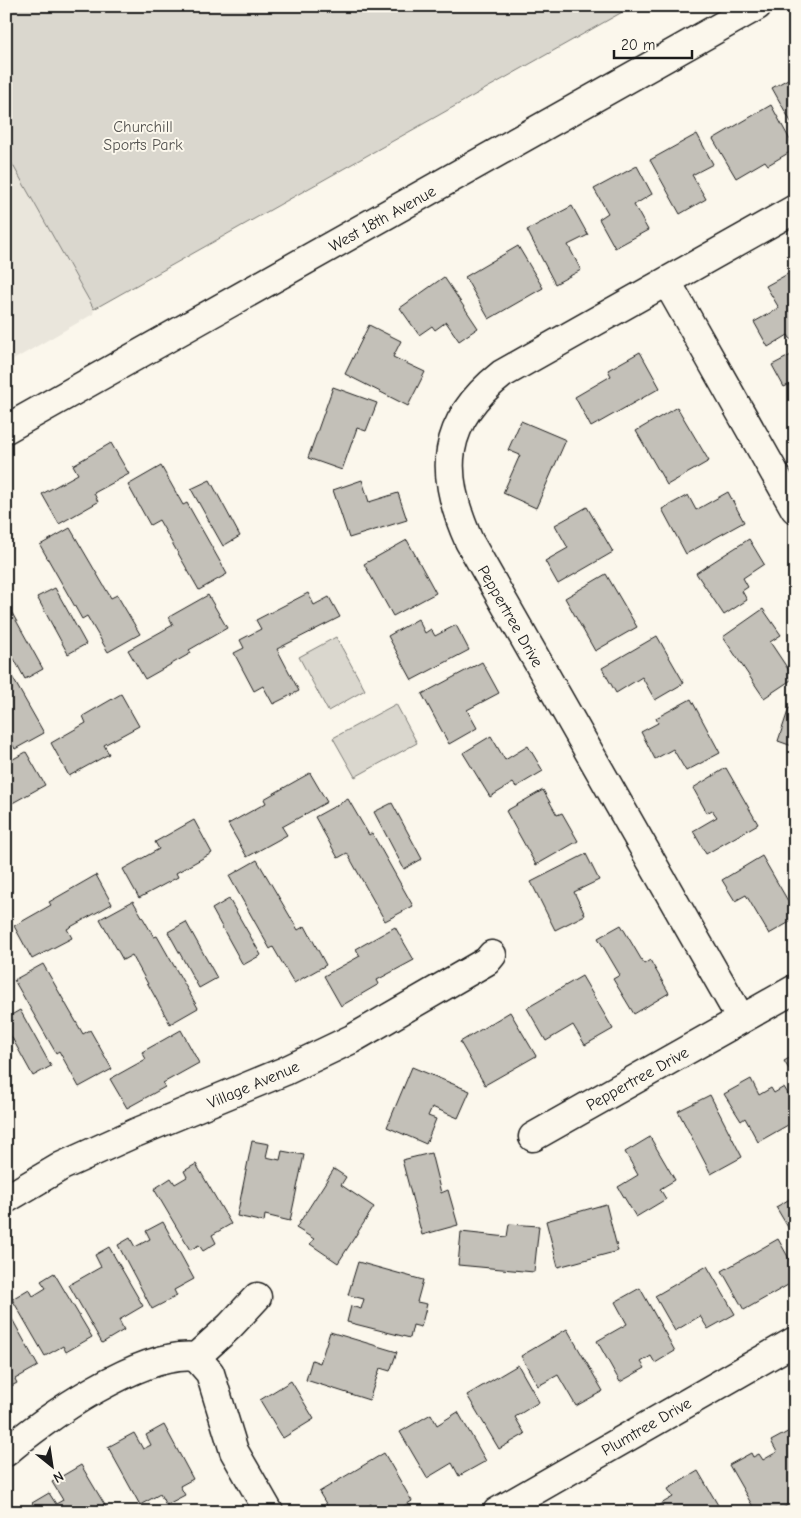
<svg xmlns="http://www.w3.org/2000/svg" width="801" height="1518" font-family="'Comic Neue',sans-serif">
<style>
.built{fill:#eae6dc}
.green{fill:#dad7ce;stroke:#7b7a75}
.building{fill:#c3c0b8;stroke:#1c1c1c}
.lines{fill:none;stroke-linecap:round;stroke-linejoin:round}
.minor-casing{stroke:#1c1c1c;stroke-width:31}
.minor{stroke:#fbf7ec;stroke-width:28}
.labels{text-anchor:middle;stroke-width:4;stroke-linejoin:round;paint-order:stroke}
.park-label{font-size:16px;fill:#555451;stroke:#fbf7ec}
.street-label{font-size:16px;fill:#1c1c1c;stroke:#fbf7ec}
</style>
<rect width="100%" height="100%" fill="#fbf7ec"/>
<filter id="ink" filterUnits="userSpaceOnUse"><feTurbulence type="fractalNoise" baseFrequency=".02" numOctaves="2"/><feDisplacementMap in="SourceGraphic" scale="10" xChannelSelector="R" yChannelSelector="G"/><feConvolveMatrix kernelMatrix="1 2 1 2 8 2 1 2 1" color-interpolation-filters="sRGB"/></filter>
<g filter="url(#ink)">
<!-- built -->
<polygon class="built" points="6,153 94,309 93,314 6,364"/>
<!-- green -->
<g class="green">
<polygon points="6,6 633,6 94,309 6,153"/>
<polygon points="336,637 365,690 328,711 299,657"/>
<polygon points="396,704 417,743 355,777 333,738"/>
</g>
<!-- building -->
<g class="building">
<polygon points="795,75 795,129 772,88"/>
<polygon points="771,105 795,149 768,165 765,161 736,178 713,139"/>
<polygon points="697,134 713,164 692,175 706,199 680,214 650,160"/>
<polygon points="637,166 652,194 634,205 648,230 615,248 599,219 608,213 594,189"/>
<polygon points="572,206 588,235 568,245 581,270 555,284 527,230"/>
<polygon points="518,246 543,288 489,319 465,277"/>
<polygon points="795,270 795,338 791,340 788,335 768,347 754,322 779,308 766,286"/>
<polygon points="444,277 478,328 459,341 446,322 435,330 432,326 419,335 400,308"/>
<polygon points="369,325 401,341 393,357 425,372 408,406 345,374"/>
<polygon points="640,352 660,388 591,427 575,397 611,376 608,370"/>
<polygon points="795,353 795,382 784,387 772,365"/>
<polygon points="333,387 377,403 366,431 357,428 342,470 308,458"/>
<polygon points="677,407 709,461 667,485 636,431"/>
<polygon points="521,421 566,440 536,508 503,493 520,455 508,450"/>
<polygon points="111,443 129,474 94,493 98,502 59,524 42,494 78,474 73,465"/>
<polygon points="161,466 183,505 187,503 227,574 199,590 159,520 150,525 128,485"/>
<polygon points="210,480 240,536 223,546 191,489"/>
<polygon points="362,480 369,502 398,493 407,520 349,538 333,490"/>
<polygon points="728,492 744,522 686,554 662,509 688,495 696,510"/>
<polygon points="587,507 613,552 558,584 545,561 568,548 555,525"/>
<polygon points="70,528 111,598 117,595 140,634 108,652 87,616 82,619 40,545"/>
<polygon points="749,539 764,564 743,578 748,587 742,591 747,600 724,615 696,573"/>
<polygon points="407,540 436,593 393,616 364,564"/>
<polygon points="606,574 637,627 595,651 565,598"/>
<polygon points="55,588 86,644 68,654 37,597"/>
<polygon points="308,593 314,605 329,597 340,617 277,649 299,691 273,704 263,686 254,691 234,653 244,648 240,640 261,629 256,620"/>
<polygon points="208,595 227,628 189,650 191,653 145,679 128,650 173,625 169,617"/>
<polygon points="763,609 781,635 770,642 794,678 764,698 723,637"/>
<polygon points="12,613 43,669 25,679 6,644 6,616"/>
<polygon points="418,619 425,633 431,629 435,636 456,625 469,650 412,680 388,636"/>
<polygon points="657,636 684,683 655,700 642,677 616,693 602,668"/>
<polygon points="482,662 499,693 467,710 477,728 449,744 422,694"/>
<polygon points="6,666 44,733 15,749 6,733"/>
<polygon points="121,694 139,726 104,745 109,754 69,776 51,743 86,723 83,716"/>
<polygon points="691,699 720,753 686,771 673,749 655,759 641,732 658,723 656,718"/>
<polygon points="789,708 795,710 795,747 778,741"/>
<polygon points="491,736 505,760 528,746 543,771 516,787 513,783 490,797 463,753"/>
<polygon points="26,752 45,785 7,806 10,810 6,812 6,763"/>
<polygon points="726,768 758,824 706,854 693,831 717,817 712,810 707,813 693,788"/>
<polygon points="310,773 327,802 282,827 287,835 247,857 228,824 266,803 264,799"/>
<polygon points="543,790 557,815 562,813 578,841 536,865 506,811"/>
<polygon points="348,799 369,835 372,833 413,906 385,921 347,853 338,858 315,817"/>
<polygon points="392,803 422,859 404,869 374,812"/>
<polygon points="194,820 212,853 176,873 178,877 139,898 123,869 159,849 155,842"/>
<polygon points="586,854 599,880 574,892 585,915 555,930 531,882"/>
<polygon points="762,856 795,913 795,919 769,934 746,895 735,901 722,880"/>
<polygon points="257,860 298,930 305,926 326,965 294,983 273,947 270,949 229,876"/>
<polygon points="96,875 112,904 67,929 72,938 32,959 14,926 51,905 49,902"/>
<polygon points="229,899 261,955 243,965 212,909"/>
<polygon points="133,901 154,937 157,936 198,1008 170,1024 132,955 123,960 100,919"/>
<polygon points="186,922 217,978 199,988 168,932"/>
<polygon points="621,925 644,964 650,960 669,993 634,1014 613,979 620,975 598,938"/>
<polygon points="395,927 414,960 377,980 379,984 341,1006 324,976 360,956 356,949"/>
<polygon points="43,964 83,1034 90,1030 112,1069 79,1087 59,1051 56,1053 14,980"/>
<polygon points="582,976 613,1029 585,1045 573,1025 546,1041 527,1008"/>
<polygon points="20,1010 51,1066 33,1076 6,1027 6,1018"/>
<polygon points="510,1012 536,1056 485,1085 460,1042"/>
<polygon points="181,1030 199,1063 163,1083 165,1087 127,1108 110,1079 146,1059 142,1052"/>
<polygon points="795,1055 795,1079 784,1061"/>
<polygon points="412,1067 470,1091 458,1118 432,1107 428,1116 436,1119 426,1144 387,1127"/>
<polygon points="751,1079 759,1095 771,1088 774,1093 784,1087 795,1105 795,1121 758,1142 745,1118 741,1121 724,1094"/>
<polygon points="710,1095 742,1157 711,1174 678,1111"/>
<polygon points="650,1137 675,1180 660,1189 666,1199 636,1217 618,1187 638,1175 625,1152"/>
<polygon points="252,1141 269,1144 266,1157 280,1160 282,1151 304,1155 290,1221 265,1215 264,1222 237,1216"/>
<polygon points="431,1153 441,1193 448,1190 458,1225 422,1235 402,1160"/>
<polygon points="196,1164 231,1224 212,1235 216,1243 203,1251 199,1245 190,1250 154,1189 171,1178 175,1184 187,1177 184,1171"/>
<polygon points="334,1169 346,1177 341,1185 374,1207 338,1263 310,1244 314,1239 296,1228"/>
<polygon points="795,1196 795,1239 776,1207"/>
<polygon points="606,1204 618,1251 558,1267 546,1221"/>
<polygon points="163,1222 194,1279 174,1290 177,1296 152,1309 118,1245 130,1238 135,1247 150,1239 146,1231"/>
<polygon points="509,1224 539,1226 534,1272 458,1265 461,1232 507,1237"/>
<polygon points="778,1239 795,1269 795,1281 744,1310 722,1271"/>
<polygon points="109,1247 143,1306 119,1320 124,1330 102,1343 69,1285 101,1267 95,1255"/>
<polygon points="358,1262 423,1280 417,1302 427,1304 421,1327 413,1325 410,1338 347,1322 351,1306 361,1309 364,1299 348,1295"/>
<polygon points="707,1266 735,1314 708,1329 700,1316 675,1331 655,1296"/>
<polygon points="54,1273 92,1337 66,1352 63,1346 45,1356 12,1299 29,1289 33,1296 46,1288 41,1281"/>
<polygon points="640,1288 675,1351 655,1363 651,1356 641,1362 645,1368 620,1382 597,1341 627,1324 615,1302"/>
<polygon points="6,1308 38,1366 15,1379 17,1383 6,1389"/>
<polygon points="567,1329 603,1391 576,1406 558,1375 538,1386 521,1356"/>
<polygon points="330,1332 397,1352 390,1371 380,1368 369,1400 306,1380 312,1360 320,1363"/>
<polygon points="518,1365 539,1402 515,1417 525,1434 499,1449 467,1395"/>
<polygon points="291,1381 314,1419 283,1438 260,1400"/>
<polygon points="458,1412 486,1461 459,1476 452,1463 427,1478 400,1432 431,1414 437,1425"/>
<polygon points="164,1425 193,1479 180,1486 185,1495 166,1505 160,1494 140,1505 108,1447 134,1433 143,1449 151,1445 146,1435"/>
<polygon points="795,1428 795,1501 776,1512 756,1512 729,1465 751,1453 753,1457 759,1454 763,1460 777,1452 771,1441"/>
<polygon points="384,1453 412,1501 394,1512 376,1512 371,1504 366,1507 368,1512 331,1512 319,1492"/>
<polygon points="81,1465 109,1512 38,1512 32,1503 49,1493 56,1504 63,1500 52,1482"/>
<polygon points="698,1471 722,1512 647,1512 673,1497 668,1489"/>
</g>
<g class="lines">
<defs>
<g id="minor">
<polyline points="667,282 795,509"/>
<polyline points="6,429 757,6"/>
<path d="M741,1019L469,541C438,472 441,422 502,374L795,209"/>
<polyline points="533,1137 795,989"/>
<polyline points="6,1199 62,1166 135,1133 285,1071 352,1039 487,961 492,955"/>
<polyline points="196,1357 210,1373 234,1451 269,1512"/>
<path d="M6,1452C45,1418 143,1350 196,1357L230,1326L257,1297"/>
<polyline points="497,1512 795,1341"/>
</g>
</defs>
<!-- minor casing -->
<use href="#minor" class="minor-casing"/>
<!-- minor -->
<use href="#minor" class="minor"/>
</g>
</g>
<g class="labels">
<!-- park labels -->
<g class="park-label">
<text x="143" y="132">Churchill<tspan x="143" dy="18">Sports Park</tspan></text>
</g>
<!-- street labels -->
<g class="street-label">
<text transform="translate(382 218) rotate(-29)" y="6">West 18th Avenue</text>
<text transform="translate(511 616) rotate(60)" y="6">Peppertree Drive</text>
<text transform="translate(637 1078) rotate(-29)" y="6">Peppertree Drive</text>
<text transform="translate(253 1084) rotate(-23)" y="6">Village Avenue</text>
<text transform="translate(646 1426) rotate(-30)" y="6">Plumtree Drive</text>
</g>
</g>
<!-- margin -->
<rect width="801" height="1518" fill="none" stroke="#fbf7ec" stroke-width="25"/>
<rect x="12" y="12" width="776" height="1493" fill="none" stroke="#1c1c1c" stroke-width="2" filter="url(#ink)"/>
<!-- north arrow -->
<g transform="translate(52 1466) rotate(150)" stroke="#fbf7ec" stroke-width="4" paint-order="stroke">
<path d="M0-4L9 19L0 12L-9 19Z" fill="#1c1c1c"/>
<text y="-8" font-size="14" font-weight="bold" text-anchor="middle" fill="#1c1c1c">N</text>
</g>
<!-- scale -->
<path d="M614 50v8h78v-8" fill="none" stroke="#1c1c1c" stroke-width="2.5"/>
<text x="621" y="50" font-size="15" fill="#1c1c1c" stroke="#fbf7ec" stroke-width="4" paint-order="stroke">20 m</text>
</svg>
